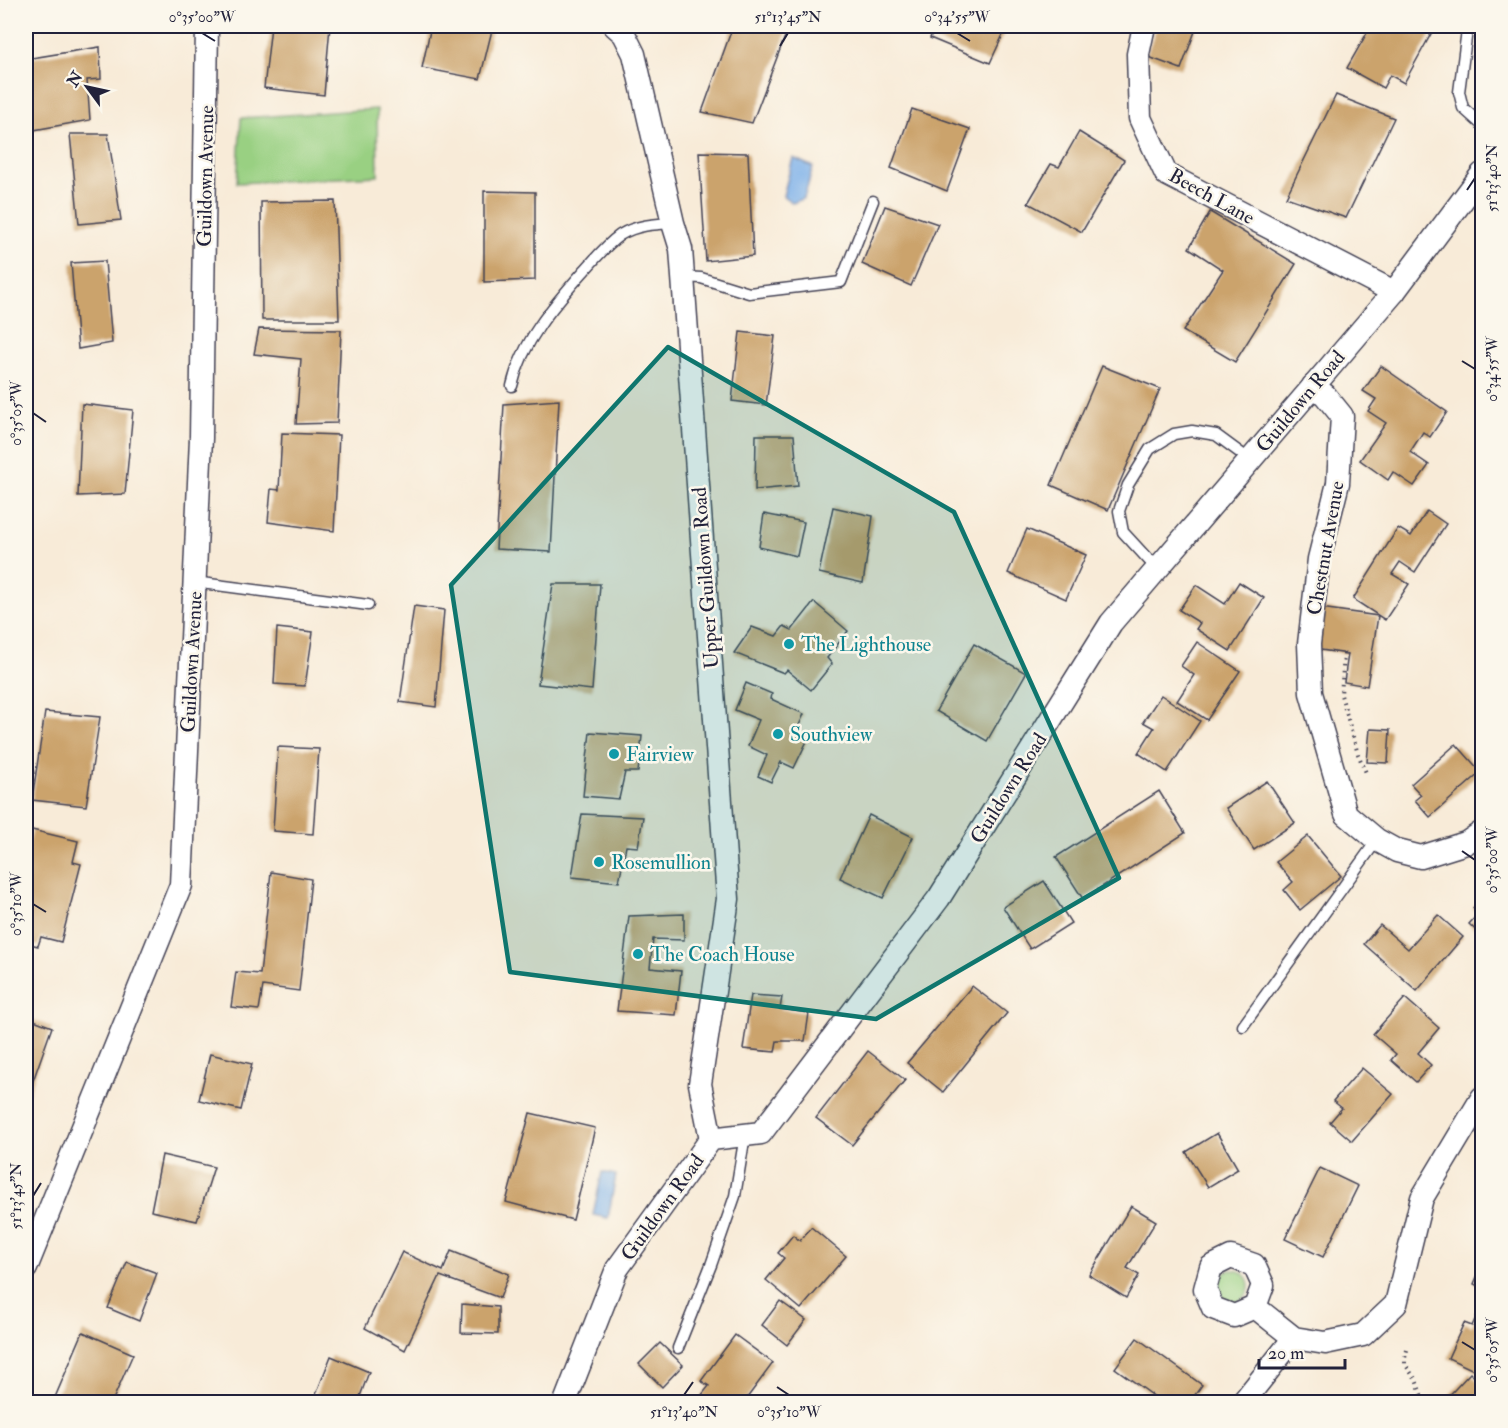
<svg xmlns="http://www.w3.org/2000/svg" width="1508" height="1428" font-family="'IM FELL Double Pica',serif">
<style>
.green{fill:#99d082;stroke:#5e795e;stroke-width:1.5}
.water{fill:#7db0e9;stroke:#506992;stroke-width:1.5}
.building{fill:#cba36c}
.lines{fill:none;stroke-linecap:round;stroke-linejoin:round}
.lane-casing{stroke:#424053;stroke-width:13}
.street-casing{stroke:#424053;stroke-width:25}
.path{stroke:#424053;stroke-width:4;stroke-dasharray:1.5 4.5;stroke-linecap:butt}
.lane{stroke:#fff;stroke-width:10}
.street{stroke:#fff;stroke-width:22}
.marked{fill:#0f766e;fill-opacity:0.2;stroke:#0f766e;stroke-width:4.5;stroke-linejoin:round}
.ticks{fill:none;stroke:#22223b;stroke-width:2}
.culture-dot{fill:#0f9aa8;stroke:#fbf7ec;stroke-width:2}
.labels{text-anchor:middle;stroke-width:5;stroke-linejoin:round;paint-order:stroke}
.street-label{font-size:20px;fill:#22223b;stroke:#fbf7ec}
.culture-label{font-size:20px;fill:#0d838f;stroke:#fbf7ec;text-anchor:start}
.neatline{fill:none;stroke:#22223b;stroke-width:2}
.ticks-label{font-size:15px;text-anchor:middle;fill:#22223b}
</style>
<rect width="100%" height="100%" fill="#fbf7ec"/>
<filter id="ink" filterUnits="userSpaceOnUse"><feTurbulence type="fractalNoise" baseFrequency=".0167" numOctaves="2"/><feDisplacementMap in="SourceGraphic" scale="12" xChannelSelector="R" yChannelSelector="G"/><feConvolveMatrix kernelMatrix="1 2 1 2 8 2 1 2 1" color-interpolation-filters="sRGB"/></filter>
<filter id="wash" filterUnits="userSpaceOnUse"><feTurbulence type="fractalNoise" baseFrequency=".008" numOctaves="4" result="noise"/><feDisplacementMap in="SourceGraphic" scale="24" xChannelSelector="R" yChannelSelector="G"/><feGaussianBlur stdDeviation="1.35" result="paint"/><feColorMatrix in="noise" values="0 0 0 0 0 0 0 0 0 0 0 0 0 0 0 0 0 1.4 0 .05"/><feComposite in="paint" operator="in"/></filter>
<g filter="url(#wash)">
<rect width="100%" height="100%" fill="#f8ebd8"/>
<!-- green -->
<g class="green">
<polygon points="377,109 378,176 237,183 241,118"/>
<circle cx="1233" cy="1286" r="16"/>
</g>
<!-- water -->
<g class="water">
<polygon points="793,158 813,167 804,198 793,203 783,196"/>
<polygon points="602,1172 616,1175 608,1218 593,1215"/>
</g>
<g id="blocks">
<!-- building -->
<g class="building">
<polygon points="271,26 330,26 324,95 264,88"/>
<polygon points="431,26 493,26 480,79 422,68"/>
<polygon points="733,26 789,26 752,123 702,112"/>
<polygon points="935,26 1007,26 990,63 930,38"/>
<polygon points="1157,26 1197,26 1181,69 1146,56"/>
<polygon points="1371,26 1422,26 1432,32 1404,83 1390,75 1383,88 1347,68"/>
<polygon points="100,47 101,79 87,80 90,120 28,131 26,113 26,59"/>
<polygon points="1336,95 1394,118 1346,218 1286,197"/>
<polygon points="912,109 970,129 947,191 891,168"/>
<polygon points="1079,132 1124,160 1082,232 1028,203 1051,164 1059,167"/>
<polygon points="70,134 108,134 121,220 79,224"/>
<polygon points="699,152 748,153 753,256 706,261"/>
<polygon points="484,191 535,192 535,280 484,282"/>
<polygon points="335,201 339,320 262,320 261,202"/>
<polygon points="885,206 938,224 911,286 862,264"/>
<polygon points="1210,212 1296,264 1235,362 1183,331 1223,270 1189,248"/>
<polygon points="105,261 112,343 78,349 71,263"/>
<polygon points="259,329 341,330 337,423 296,424 301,359 254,354"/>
<polygon points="740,332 775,336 766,405 732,401"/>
<polygon points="1102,366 1160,389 1108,510 1051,485"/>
<polygon points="1381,366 1447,412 1430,437 1423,432 1410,452 1429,465 1414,486 1393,472 1388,480 1360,460 1386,423 1368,411 1376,399 1363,391"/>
<polygon points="559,400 551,552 496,549 504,404"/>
<polygon points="82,404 133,410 125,494 78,496"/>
<polygon points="282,433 339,435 334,531 268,522 271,489 279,490"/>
<polygon points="756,435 794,435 798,486 755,490"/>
<polygon points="833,507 873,516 863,583 819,573"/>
<polygon points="1427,511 1446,524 1415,572 1400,562 1392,574 1409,584 1385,620 1353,599 1398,528 1411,536"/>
<polygon points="764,514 804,522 797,556 759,547"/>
<polygon points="1027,529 1086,555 1066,599 1008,573"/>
<polygon points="1239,582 1264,598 1230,651 1196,629 1200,623 1179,610 1196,585 1225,604"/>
<polygon points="553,584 600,584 592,690 538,684"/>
<polygon points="814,602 848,631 827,658 832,664 811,690 787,670 784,673 734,653 752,627 776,636 784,626 792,630"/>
<polygon points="414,606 444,610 436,707 400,702"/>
<polygon points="1320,608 1378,616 1367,686 1344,682 1348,654 1314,649"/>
<polygon points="277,628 313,632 305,686 274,684"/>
<polygon points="1197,642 1240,671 1207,720 1177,701 1194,675 1181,666"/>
<polygon points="974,644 1026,673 987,741 936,711"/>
<polygon points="746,683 772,694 771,699 804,714 796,732 809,737 794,768 781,762 771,782 758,776 767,755 748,746 759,720 735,710"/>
<polygon points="1161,695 1200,721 1167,772 1138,753 1154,728 1143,722"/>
<polygon points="45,712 100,717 86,806 32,800"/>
<polygon points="1370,729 1390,730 1388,763 1367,762"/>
<polygon points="590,732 642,736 638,772 625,772 619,799 583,796"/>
<polygon points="1456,744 1481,772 1430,817 1415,800 1421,795 1411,784"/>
<polygon points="278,747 319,749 313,834 273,831"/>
<polygon points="1267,781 1295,823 1254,850 1226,808"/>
<polygon points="1159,791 1185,833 1083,899 1056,857"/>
<polygon points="582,814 643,817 638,847 626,846 619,882 572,877"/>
<polygon points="869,815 913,837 883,898 840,878"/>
<polygon points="32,830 78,841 73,862 81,864 61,942 41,937 38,946 26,943 26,855"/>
<polygon points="1308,836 1341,876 1300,910 1284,890 1293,882 1276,862"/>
<polygon points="271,872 311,879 299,991 263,986 259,1010 231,1007 236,972 260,974"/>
<polygon points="1044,881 1071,923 1030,949 1003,907"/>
<polygon points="1482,897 1482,936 1469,924 1478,914 1473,908"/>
<polygon points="684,914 684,940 653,939 650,968 681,971 676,1015 617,1011 629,916"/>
<polygon points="1438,915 1463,937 1417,991 1364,944 1380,925 1408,949"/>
<polygon points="972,986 1007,1013 943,1092 907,1063"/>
<polygon points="751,995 782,997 780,1009 809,1013 805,1041 777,1041 775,1052 743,1049"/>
<polygon points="1405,998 1439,1028 1418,1053 1431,1065 1416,1082 1391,1060 1396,1054 1373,1034"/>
<polygon points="26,1017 52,1027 28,1095 26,1094"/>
<polygon points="868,1051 905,1080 852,1145 816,1118"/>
<polygon points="210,1054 252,1064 241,1110 199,1100"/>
<polygon points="1362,1068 1393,1094 1352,1141 1330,1122 1342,1108 1333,1101"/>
<polygon points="530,1113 595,1128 573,1220 506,1202"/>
<polygon points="1217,1133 1238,1169 1208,1187 1186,1152"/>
<polygon points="162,1155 214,1167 197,1221 151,1211"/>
<polygon points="1320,1168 1358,1186 1323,1257 1285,1239"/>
<polygon points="1131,1206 1156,1221 1127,1268 1139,1275 1126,1298 1089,1275"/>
<polygon points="811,1227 846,1256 801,1309 766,1280 784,1258 778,1253 793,1235 800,1241"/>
<polygon points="451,1251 509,1274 500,1298 440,1276 405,1350 365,1328 402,1252 443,1271"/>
<polygon points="127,1262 157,1273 139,1321 108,1308"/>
<polygon points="1482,1265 1482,1288 1474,1284"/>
<polygon points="780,1301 806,1320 787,1345 762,1325"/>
<polygon points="462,1304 498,1307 498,1334 461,1333"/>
<polygon points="1482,1304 1482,1374 1448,1358 1464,1323 1472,1326"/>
<polygon points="83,1332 133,1354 112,1402 53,1402"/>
<polygon points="735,1335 773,1363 744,1402 709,1402 701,1396 709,1386 701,1381"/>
<polygon points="1137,1338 1202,1385 1190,1402 1162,1402 1115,1368"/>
<polygon points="660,1343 683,1365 662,1387 639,1364"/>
<polygon points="331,1356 369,1372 358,1402 313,1402"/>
<polygon points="1470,1373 1482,1384 1482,1399 1479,1402 1443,1402"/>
</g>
</g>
</g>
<g filter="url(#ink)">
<use href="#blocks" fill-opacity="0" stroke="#424053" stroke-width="1.5"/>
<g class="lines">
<defs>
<g id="lane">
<polyline points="1465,26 1467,30 1459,92 1463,108 1482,125"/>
<polyline points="683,277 701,278 749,293 841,282 873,201"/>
<path d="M512,386C522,341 554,305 584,271C596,258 606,245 620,235C636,225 655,224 673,223"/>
<polyline points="1157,569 1123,532 1119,511 1128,485 1150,449 1174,434 1192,431 1216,435 1250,460"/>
<polyline points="194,582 368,605"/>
<polyline points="1243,1026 1377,840"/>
<polyline points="678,1348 711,1265 735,1196 745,1135"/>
</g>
<g id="street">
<polyline points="615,26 624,34 634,54 673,223 681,249 728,899 700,1084 711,1139"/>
<polyline points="1144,26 1138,54 1140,118 1166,174 1394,292"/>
<polyline points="1313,386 1325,395 1342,416 1338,483 1319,559 1309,644 1311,693 1346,814 1377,840 1397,851 1421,857 1466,843 1482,832"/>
<polygon points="1231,1257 1254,1265 1263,1285 1255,1307 1234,1316 1213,1308 1205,1289 1211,1267"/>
<polyline points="26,1268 181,885 201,438 207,26"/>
<polyline points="1255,1307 1294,1338 1325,1343 1363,1335 1396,1304 1422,1198 1482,1098"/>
<polyline points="565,1402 617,1269 711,1139 761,1133 939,898 1111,623 1394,292 1482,174"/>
<polyline points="1243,1402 1294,1338"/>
</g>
</defs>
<!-- lane casing -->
<use href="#lane" class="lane-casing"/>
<!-- street casing -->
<use href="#street" class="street-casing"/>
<!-- path -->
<g class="path">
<polyline points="1344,654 1341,695 1358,754 1367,775"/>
<polyline points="1407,1350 1405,1358 1405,1364 1416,1380 1424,1402"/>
</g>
<!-- lane -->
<use href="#lane" class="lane"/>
<!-- street -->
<use href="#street" class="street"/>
</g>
</g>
<!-- marked area -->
<path class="marked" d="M668,347L954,512L1119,878L876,1019L510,972L451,585Z"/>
<!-- ticks -->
<path class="ticks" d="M202,33L215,41M957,33L970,41M780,46L788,33M1467,190L1475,178M1462,361L1475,369M33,413L46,422M1462,851L1475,860M33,904L46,912M33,1196L41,1183M1462,1342L1475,1350M777,1387L789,1395M684,1395L693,1382"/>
<!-- markers -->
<g class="culture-dot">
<circle cx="789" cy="644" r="6"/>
<circle cx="778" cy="734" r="6"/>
<circle cx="614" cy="754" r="6"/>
<circle cx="599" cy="862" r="6"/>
<circle cx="638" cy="954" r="6"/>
</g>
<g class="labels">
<!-- street labels -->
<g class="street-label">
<text transform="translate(205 176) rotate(-89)" y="7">Guildown Avenue</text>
<text transform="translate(1212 196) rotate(29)" y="7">Beech Lane</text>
<text transform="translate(1300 401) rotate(-50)" y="7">Guildown Road</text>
<text transform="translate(1325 548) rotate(-80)" y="7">Chestnut Avenue</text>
<text transform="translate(705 578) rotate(-94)" y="7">Upper Guildown Road</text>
<text transform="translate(191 662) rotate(-87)" y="7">Guildown Avenue</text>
<text transform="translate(1008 788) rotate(-58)" y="7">Guildown Road</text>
<text transform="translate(662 1207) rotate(-54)" y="7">Guildown Road</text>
</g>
<!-- culture labels -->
<g class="culture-label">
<text x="801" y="651">The Lighthouse</text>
<text x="790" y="741">Southview</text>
<text x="626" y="761">Fairview</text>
<text x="611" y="869">Rosemullion</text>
<text x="650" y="961">The Coach House</text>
</g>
</g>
<!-- margin -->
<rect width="1508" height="1428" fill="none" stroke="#fbf7ec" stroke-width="66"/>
<!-- north arrow -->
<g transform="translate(87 87) rotate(303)" stroke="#fbf7ec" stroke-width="4.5" paint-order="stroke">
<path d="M0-4.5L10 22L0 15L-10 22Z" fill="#22223b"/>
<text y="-9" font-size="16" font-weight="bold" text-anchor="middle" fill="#22223b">N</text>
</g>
<!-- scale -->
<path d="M1259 1359v9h86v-9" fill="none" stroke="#22223b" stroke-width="3"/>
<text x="1268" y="1359" font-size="18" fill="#22223b" stroke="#fbf7ec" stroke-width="4.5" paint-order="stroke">20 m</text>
<rect x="33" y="33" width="1442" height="1362" class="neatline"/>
<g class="ticks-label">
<text x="202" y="22">0°35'00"W</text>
<text x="788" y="22">51°13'45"N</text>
<text x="957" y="22">0°34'55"W</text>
<text transform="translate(1492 178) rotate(-90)" y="5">51°13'40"N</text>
<text transform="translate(1492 369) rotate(-90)" y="5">0°34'55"W</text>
<text transform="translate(16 413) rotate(-90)" y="5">0°35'05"W</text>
<text transform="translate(1492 860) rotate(-90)" y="5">0°35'00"W</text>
<text transform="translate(16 904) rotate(-90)" y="5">0°35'10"W</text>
<text transform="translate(16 1196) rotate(-90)" y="5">51°13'45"N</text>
<text transform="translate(1492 1350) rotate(-90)" y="5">0°35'05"W</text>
<text x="684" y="1417">51°13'40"N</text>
<text x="789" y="1417">0°35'10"W</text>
</g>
</svg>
